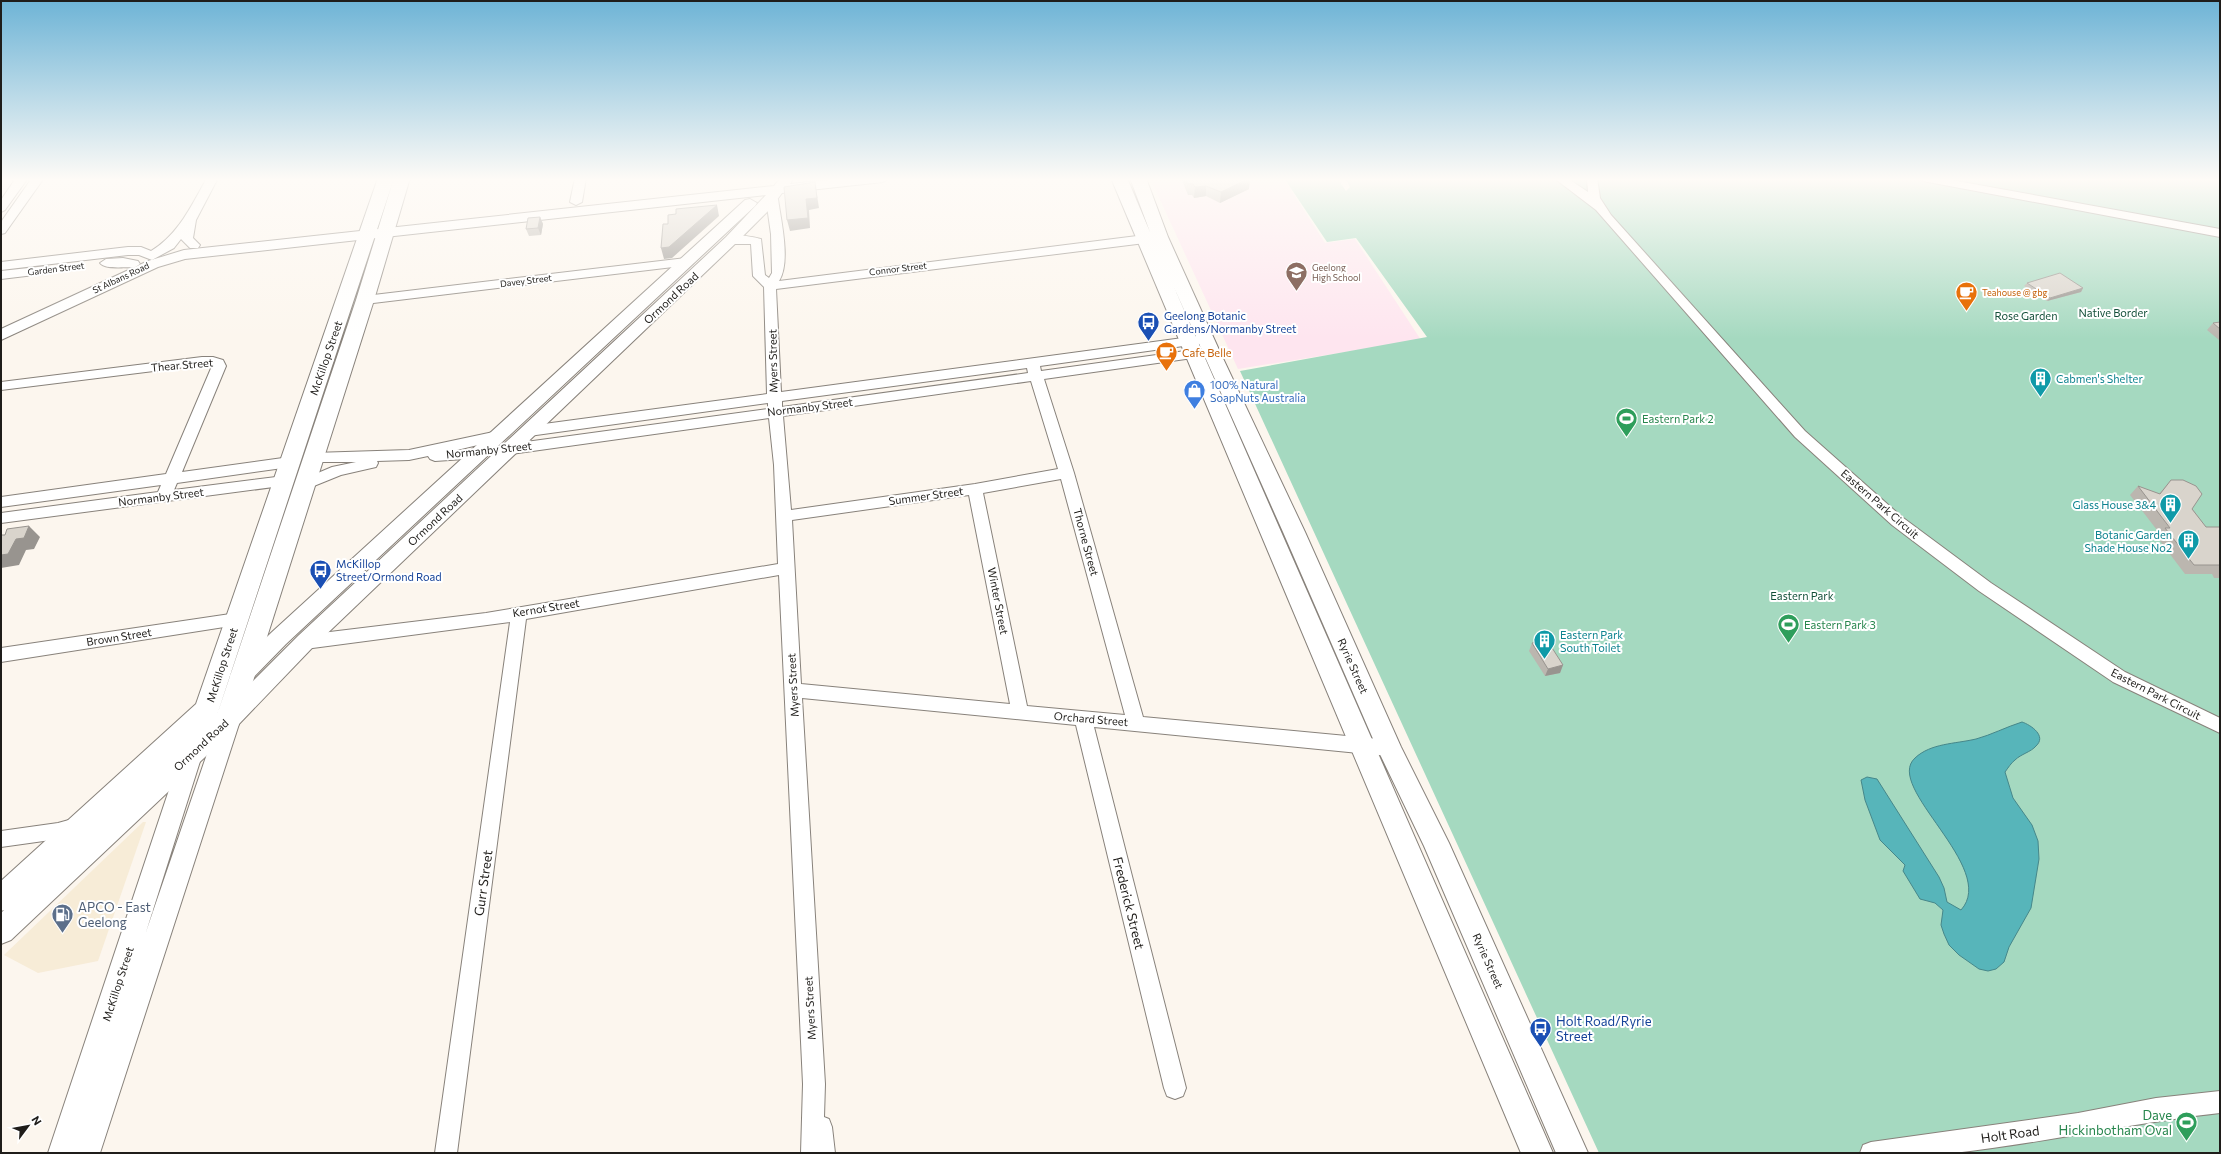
<svg xmlns="http://www.w3.org/2000/svg" width="2221" height="1154" font-family="Commissioner,sans-serif">
<style>
.commercial{fill:#f7ecd7}
.education{fill:#fee5ef}
.green{fill:#a5d9c0}
.water{fill:#57b5ba;stroke:#46878a}
.lines{fill:none;stroke-linecap:round;stroke-linejoin:round}
.minor-casing{stroke:#88827b;stroke-width:2}
.tertiary-casing{stroke:#88827b;stroke-width:2}
.secondary-casing{stroke:#88827b;stroke-width:2}
.trunk-casing{stroke:#88827b;stroke-width:2}
.minor{fill:#fff;fill-rule:evenodd}
.tertiary{fill:#fff;fill-rule:evenodd}
.secondary{fill:#fff;fill-rule:evenodd}
.trunk{fill:#fff;fill-rule:evenodd}
.wall{fill:#bbb6af}
.shaded-wall{fill:#98948f}
.building{fill:#d9d4cc;stroke:#98948f}
.labels{text-anchor:middle;stroke-width:4;stroke-linejoin:round;paint-order:stroke}
.far-education-label{font-size:9px;fill:#785e54;stroke:#fff;text-anchor:start}
.far-street-label{font-size:9px;fill:#1f1d1a;stroke:#fff}
.far-food-label{font-size:9px;fill:#c56008;stroke:#fff;text-anchor:start}
.street-label{font-size:11px;fill:#1f1d1a;stroke:#fff}
.park-label{font-size:11px;fill:#134f39;stroke:#fff}
.transit-label{font-size:11px;fill:#164399;stroke:#fff;text-anchor:start}
.food-label{font-size:11px;fill:#c56008;stroke:#fff;text-anchor:start}
.culture-label{font-size:11px;fill:#0d838f;stroke:#fff;text-anchor:start}
.shop-label{font-size:11px;fill:#366cbe;stroke:#fff;text-anchor:start}
.leisure-label{font-size:11px;fill:#27864d;stroke:#fff;text-anchor:start}
.near-street-label{font-size:13px;fill:#1f1d1a;stroke:#fff}
.near-service-label{font-size:13px;fill:#4e5e75;stroke:#fff;text-anchor:start}
.near-transit-label{font-size:13px;fill:#164399;stroke:#fff;text-anchor:start}
.near-leisure-label{font-size:13px;fill:#27864d;stroke:#fff;text-anchor:end}
</style>
<rect width="100%" height="100%" fill="#fcf6ee"/>
<!-- commercial -->
<polygon class="commercial" points="143,822 146,822 98,961 38,973 4,955"/>
<!-- education -->
<polygon class="education" points="1150,178 1283,178 1325,243 1355,239 1421,340 1238,369"/>
<!-- green -->
<polygon class="green" points="1284,178 1337,178 1346,191 1350,187 1345,178 2220,178 2220,1153 1599,1153 1240,371 1427,337 1356,238 1327,242"/>
<!-- water -->
<path class="water" d="M2022,722C2031,725 2047,736 2036,746C2031,752 2021,754 2015,760C2011,763 2008,768 2005,772L2013,798L2032,825L2038,841L2039,859L2031,908L2009,947L2004,962L1996,969L1988,971L1979,969L1959,955L1949,945L1944,934L1941,925L1943,910L1935,903L1920,899L1903,871L1905,865L1880,840L1865,800L1861,780L1867,777L1877,779L1939,877L1944,888L1947,902L1961,910C1999,868 1883,787 1915,758C1931,743 1955,744 1976,739C1991,735 2006,727 2022,722Z"/>
<g class="lines">
<defs>
<g id="minor">
<polygon points="16,178 28,178 5,210 1,212 1,200"/>
<polygon points="32,178 44,178 5,233 1,234 1,222"/>
<path d="M207,178H218L196,220L193,238L200,245L198,248H190L181,239L174,248L152,260L139,255H128L1,270V262L128,247H141L151,251C179,234 191,206 207,178Z"/>
<polygon points="575,178 586,178 582,202 576,205 570,202"/>
<polygon points="1554,178 1567,178 1588,192 1587,178 1597,178 1600,198 1611,215 1805,431 1902,517 1991,583 2125,672 2220,718 2220,733 2113,682 1979,591 1892,525 1795,437 1596,210"/>
<polygon points="1917,178 1940,178 2220,229 2220,237 1923,181"/>
<path d="M772,196L778,199C781,221 791,262 779,281L1145,235L1149,236L1151,239L1145,243L776,289L781,392L1205,335L1210,336L1212,339L1205,343L1040,366L1041,371L1207,348L1214,352L1207,356L1044,379L1074,473L1143,717L1389,740L1395,743L1398,748L1395,753L1389,756L1094,727L1186,1088L1183,1096L1175,1099L1167,1096L1164,1088L1076,725L802,698L825,1084L824,1117L829,1119L832,1127L835,1153H801L803,1084L779,575L526,619L457,1153H435L510,622L305,649L299,647L297,642L299,637L305,635L486,613L778,564L774,465L769,418L511,454L506,452L504,449L506,446L511,444L768,409V403L529,436L524,434L522,431L524,428L529,426L767,394L764,287L753,276L751,244H731L725,240C732,232 752,237 761,239L765,275L769,278L772,273L771,234L766,199ZM1027,368L1028,373L782,407V401ZM1031,381L1058,469L975,484L791,510L783,416ZM1061,479L1125,715L1027,706L983,493ZM969,495L1010,704L801,684L792,520Z"/>
<path d="M123,258L138,261L140,264L134,268C125,266 105,270 100,263L106,259Z"/>
<polygon points="686,258 692,262 690,265 365,304 359,300 365,296"/>
<polygon points="47,266 53,270 51,273 1,279 1,271"/>
<polygon points="202,357 213,357 223,360 226,366 182,472 290,457 295,458 297,462 295,466 290,467 177,483 174,490 284,476 289,477 291,481 289,485 1,523 1,513 158,492 161,485 1,507 1,497 166,474 212,366 202,365 1,390 1,382"/>
<polygon points="498,431 503,433 505,436 503,439 457,450 484,450 486,453 484,456 479,458 435,461 430,459 428,456 409,460 377,461 378,463 376,467 341,475 304,490 299,489 297,485 299,481 332,467 356,462 308,462 306,458 308,454 313,453 409,450"/>
<polygon points="237,613 243,615 245,619 243,623 237,625 1,662 1,648"/>
<polygon points="76,818 83,820 85,826 83,832 58,839 1,847 1,831 58,823"/>
<path d="M2220,1091V1113C2131,1123 2043,1143 1954,1153C1923,1154 1890,1153 1860,1153L1863,1145L1871,1142L2078,1113L2156,1098Z"/>
</g>
<g id="tertiary">
<polygon points="780,178 794,178 790,184 847,178 890,178 883,182 782,193 771,208 736,243 312,648 239,724 100,1153 48,1153 183,748 191,746 199,748 202,755 146,932 221,713 298,636 726,237 766,195 185,259 158,267 1,340 1,329 148,261 184,250 774,186"/>
<polygon points="750,199 757,203 755,206 286,644 249,682 241,685 233,682 230,676 233,670 272,632 745,200"/>
</g>
<polygon id="secondary" points="1111,178 1127,178 1150,232 1130,178 1146,178 1168,237 1220,352 1305,532 1401,747 1449,843 1588,1153 1556,1153 1424,846 1377,748 1283,532 1173,285 1553,1153 1521,1153"/>
<polygon id="trunk" points="378,178 394,178 217,715 356,300 394,178 410,178 374,300 241,719 238,726 11,940 1,944 1,913 4,910 1,911 1,881 196,704"/>
</defs>
<!-- minor casing -->
<use href="#minor" class="minor-casing"/>
<!-- tertiary casing -->
<use href="#tertiary" class="tertiary-casing"/>
<!-- secondary casing -->
<use href="#secondary" class="secondary-casing"/>
<!-- trunk casing -->
<use href="#trunk" class="trunk-casing"/>
<!-- minor -->
<use href="#minor" class="minor"/>
<!-- tertiary -->
<use href="#tertiary" class="tertiary"/>
<!-- secondary -->
<use href="#secondary" class="secondary"/>
<!-- trunk -->
<use href="#trunk" class="trunk"/>
</g>
<!-- wall -->
<g class="wall">
<polygon points="1181,178 1252,178 1250,178 1249,189 1220,203 1206,196 1194,198 1192,195 1188,195"/>
<polygon points="540,217 543,224 541,235 529,236 526,229"/>
<polygon points="2027,283 2083,288 2081,292 2047,301 2024,286"/>
<polygon points="2220,322 2220,340 2219,340 2207,330 2213,323"/>
<polygon points="2171,480 2206,527 2220,527 2220,578 2214,578 2212,574 2185,574 2157,537 2160,534 2130,495 2138,486 2159,494"/>
<polygon points="1532,643 1563,665 1560,673 1545,676 1529,651"/>
</g>
<!-- shaded-wall -->
<g class="shaded-wall">
<polygon points="1250,178 1249,189 1220,203 1221,192"/>
<polygon points="815,182 819,208 809,210 810,228 790,231 787,220 806,199"/>
<polygon points="1206,186 1206,196 1194,198 1195,187"/>
<polygon points="717,205 719,216 672,258 664,259 661,248"/>
<polygon points="540,217 543,224 541,235 538,228"/>
<polygon points="2083,288 2081,292 2047,301 2050,298"/>
<polygon points="29,526 40,537 34,549 26,550 19,565 1,568 1,555 16,539"/>
<polygon points="1563,665 1560,673 1545,676 1548,669"/>
</g>
<!-- building -->
<g class="building">
<polygon points="1186,178 1250,178 1221,192 1206,186 1195,187 1193,184 1188,184"/>
<polygon points="815,182 817,198 806,199 808,218 787,220 784,187"/>
<polygon points="717,205 669,247 661,248 663,224 668,224 668,215 676,214 676,209"/>
<polygon points="540,217 538,228 526,229 528,218"/>
<polygon points="2060,273 2083,288 2050,298 2027,283"/>
<polygon points="2220,322 2220,329 2213,323"/>
<polygon points="2171,480 2183,480 2196,486 2202,494 2192,509 2206,527 2220,527 2220,565 2194,565 2165,528 2170,528 2138,486 2160,494"/>
<polygon points="29,526 24,538 16,539 8,554 1,555 1,535 5,535 7,529"/>
<polygon points="1547,640 1563,665 1548,669 1532,643"/>
</g>
<!-- sky -->
<linearGradient id="sky" x2="0" y2="1"><stop stop-color="#6eb4d6"/><stop offset="0.53" stop-color="#fefbf7"/><stop offset="1" stop-color="#fefbf7" stop-opacity="0"/></linearGradient>
<rect width="2221" height="339" fill="url(#sky)"/>
<!-- icons -->
<defs>
<symbol id="school-pin" viewBox="-11 -11 22 30"><path d="M0 17L-7.5 6A9.5 9.5 0 1 1 7.5 6Z" fill="#8d6e63" stroke="#fff"/><path d="M0-5L7-2L0 1L-7-2ZM-4 1L0 2.5L4 1V4Q0 6-4 4Z" fill="#fff"/></symbol>
<symbol id="cafe-pin" viewBox="-11 -11 22 30"><path d="M0 17L-7.5 6A9.5 9.5 0 1 1 7.5 6Z" fill="#e8710a" stroke="#fff"/><path d="M-5.5-4.5H6V0H3Q3 3.5 0 3.5H-2.5Q-5.5 3.5-5.5 0ZM3-3.2v2h1.7v-2ZM-6 4.5H4V6H-6Z" fill="#fff"/></symbol>
<symbol id="bus-pin" viewBox="-11 -11 22 30"><path d="M0 17L-7.5 6A9.5 9.5 0 1 1 7.5 6Z" fill="#1a4fb4" stroke="#fff"/><path d="M-5-6H5V4H4V6H2V4H-2V6H-4V4H-5ZM-3.5-4V0h7V-4ZM-3.5 1.2v1.5H-2V1.2ZM2 1.2v1.5H3.5V1.2Z" fill="#fff"/></symbol>
<symbol id="building-pin" viewBox="-11 -11 22 30"><path d="M0 17L-7.5 6A9.5 9.5 0 1 1 7.5 6Z" fill="#0f9aa8" stroke="#fff"/><path d="M-4-6H4V6H1V3H-1V6H-4ZM-2.5-4.3h1.7v1.8h-1.7ZM.8-4.3h1.7v1.8H.8ZM-2.5-1h1.7V.8h-1.7ZM.8-1h1.7V.8H.8Z" fill="#fff"/></symbol>
<symbol id="shop-pin" viewBox="-11 -11 22 30"><path d="M0 17L-7.5 6A9.5 9.5 0 1 1 7.5 6Z" fill="#3f7fe0" stroke="#fff"/><path d="M-5-2.5h2.3a2.7 3.5 0 0 1 5.4 0H5L5.5 6h-11ZM-1.5-2.5h3a1.5 2.3 0 0 0-3 0Z" fill="#fff"/></symbol>
<symbol id="stadium-pin" viewBox="-11 -11 22 30"><path d="M0 17L-7.5 6A9.5 9.5 0 1 1 7.5 6Z" fill="#2e9e5b" stroke="#fff"/><path d="M0-5a6.5 5 0 1 0 0 10a6.5 5 0 1 0 0-10ZM-3.5-1.8h7v3.6h-7Z" fill="#fff"/></symbol>
<symbol id="fuel-pin" viewBox="-11 -11 22 30"><path d="M0 17L-7.5 6A9.5 9.5 0 1 1 7.5 6Z" fill="#5c6f8a" stroke="#fff"/><path d="M-5.5-6h7V0h2V4h1.3V-2.5L3-4.5l.8-.8L6-3V5H2.5V1h-1V6h-7ZM-4.2-4.7v3.2H.2V-4.7Z" fill="#fff"/></symbol>
</defs>
<g fill-rule="evenodd">
<use href="#school-pin" x="1284" y="260" width="25" height="34"/>
<use href="#cafe-pin" x="1954" y="280" width="25" height="34"/>
<use href="#bus-pin" x="1136" y="310" width="25" height="34"/>
<use href="#cafe-pin" x="1154" y="340" width="25" height="34"/>
<use href="#building-pin" x="2028" y="366" width="25" height="34"/>
<use href="#shop-pin" x="1182" y="378" width="25" height="34"/>
<use href="#stadium-pin" x="1614" y="406" width="25" height="34"/>
<use href="#building-pin" x="2158" y="492" width="25" height="34"/>
<use href="#building-pin" x="2176" y="528" width="25" height="34"/>
<use href="#bus-pin" x="308" y="558" width="25" height="34"/>
<use href="#stadium-pin" x="1776" y="612" width="25" height="34"/>
<use href="#building-pin" x="1532" y="628" width="25" height="34"/>
<use href="#fuel-pin" x="50" y="902" width="25" height="34"/>
<use href="#bus-pin" x="1528" y="1016" width="25" height="34"/>
<use href="#stadium-pin" x="2174" y="1110" width="25" height="34"/>
</g>
<g class="labels">
<!-- far-education labels -->
<g class="far-education-label">
<text x="1312" y="271">Geelong<tspan x="1312" dy="10">High School</tspan></text>
</g>
<!-- far-street labels -->
<g class="far-street-label">
<text transform="translate(56 269) rotate(-7)" y="3">Garden Street</text>
<text transform="translate(898 269) rotate(-7)" y="3">Connor Street</text>
<text transform="translate(121 278) rotate(-25)" y="3">St Albans Road</text>
<text transform="translate(526 281) rotate(-7)" y="3">Davey Street</text>
</g>
<!-- far-food labels -->
<g class="far-food-label">
<text x="1982" y="296">Teahouse @ gbg</text>
</g>
<!-- street labels -->
<g class="street-label">
<text transform="translate(671 298) rotate(-43)" y="4">Ormond Road</text>
<text transform="translate(326 358) rotate(-71)" y="4">McKillop Street</text>
<text transform="translate(773 361) rotate(-91)" y="4">Myers Street</text>
<text transform="translate(182 365) rotate(-5)" y="4">Thear Street</text>
<text transform="translate(810 407) rotate(-7)" y="4">Normanby Street</text>
<text transform="translate(489 450) rotate(-6)" y="4">Normanby Street</text>
<text transform="translate(926 496) rotate(-8)" y="4">Summer Street</text>
<text transform="translate(161 497) rotate(-7)" y="4">Normanby Street</text>
<text transform="translate(1880 504) rotate(41)" y="4">Eastern Park Circuit</text>
<text transform="translate(435 520) rotate(-43)" y="4">Ormond Road</text>
<text transform="translate(1086 542) rotate(75)" y="4">Thorne Street</text>
<text transform="translate(998 601) rotate(79)" y="4">Winter Street</text>
<text transform="translate(546 608) rotate(-9)" y="4">Kernot Street</text>
<text transform="translate(119 637) rotate(-9)" y="4">Brown Street</text>
<text transform="translate(222 665) rotate(-72)" y="4">McKillop Street</text>
<text transform="translate(1353 666) rotate(66)" y="4">Ryrie Street</text>
<text transform="translate(793 685) rotate(-93)" y="4">Myers Street</text>
<text transform="translate(2156 694) rotate(27)" y="4">Eastern Park Circuit</text>
<text transform="translate(1091 719) rotate(5)" y="4">Orchard Street</text>
<text transform="translate(201 745) rotate(-43)" y="4">Ormond Road</text>
<text transform="translate(1488 961) rotate(66)" y="4">Ryrie Street</text>
<text transform="translate(118 984) rotate(-72)" y="4">McKillop Street</text>
<text transform="translate(810 1008) rotate(-93)" y="4">Myers Street</text>
</g>
<!-- park labels -->
<g class="park-label">
<text x="2113" y="317">Native Border</text>
<text x="2026" y="320">Rose Garden</text>
<text x="1802" y="600">Eastern Park</text>
</g>
<!-- transit labels -->
<g class="transit-label">
<text x="1164" y="320">Geelong Botanic<tspan x="1164" dy="13">Gardens/Normanby Street</tspan></text>
<text x="336" y="568">McKillop<tspan x="336" dy="13">Street/Ormond Road</tspan></text>
</g>
<!-- food labels -->
<g class="food-label">
<text x="1182" y="357">Cafe Belle</text>
</g>
<!-- culture labels -->
<g class="culture-label">
<text x="2056" y="383">Cabmen's Shelter</text>
<text x="2156" y="509" text-anchor="end">Glass House 3&amp;4</text>
<text x="2172" y="539" text-anchor="end">Botanic Garden<tspan x="2172" dy="13">Shade House No2</tspan></text>
<text x="1560" y="639">Eastern Park<tspan x="1560" dy="13">South Toilet</tspan></text>
</g>
<!-- shop labels -->
<g class="shop-label">
<text x="1210" y="389">100% Natural<tspan x="1210" dy="13">SoapNuts Australia</tspan></text>
</g>
<!-- leisure labels -->
<g class="leisure-label">
<text x="1642" y="423">Eastern Park 2</text>
<text x="1804" y="629">Eastern Park 3</text>
</g>
<!-- near-street labels -->
<g class="near-street-label">
<text transform="translate(483 883) rotate(-82)" y="5">Gurr Street</text>
<text transform="translate(1129 903) rotate(76)" y="5">Frederick Street</text>
<text transform="translate(2010 1134) rotate(-8)" y="5">Holt Road</text>
</g>
<!-- near-service labels -->
<g class="near-service-label">
<text x="78" y="912">APCO - East<tspan x="78" dy="15">Geelong</tspan></text>
</g>
<!-- near-transit labels -->
<g class="near-transit-label">
<text x="1556" y="1026">Holt Road/Ryrie<tspan x="1556" dy="15">Street</tspan></text>
</g>
<!-- near-leisure labels -->
<g class="near-leisure-label">
<text x="2172" y="1120">Dave<tspan x="2172" dy="15">Hickinbotham Oval</tspan></text>
</g>
</g>
<!-- border -->
<rect width="2221" height="1154" fill="none" stroke="#1f1d1a" stroke-width="4"/>
<!-- north arrow -->
<g transform="translate(28 1126) rotate(58)" stroke="#ffffff" stroke-width="3" paint-order="stroke">
<path d="M0-3L7 15L0 10L-7 15Z" fill="#1f1d1a"/>
<text y="-6" font-size="11" font-weight="bold" text-anchor="middle" fill="#1f1d1a">N</text>
</g>
</svg>
